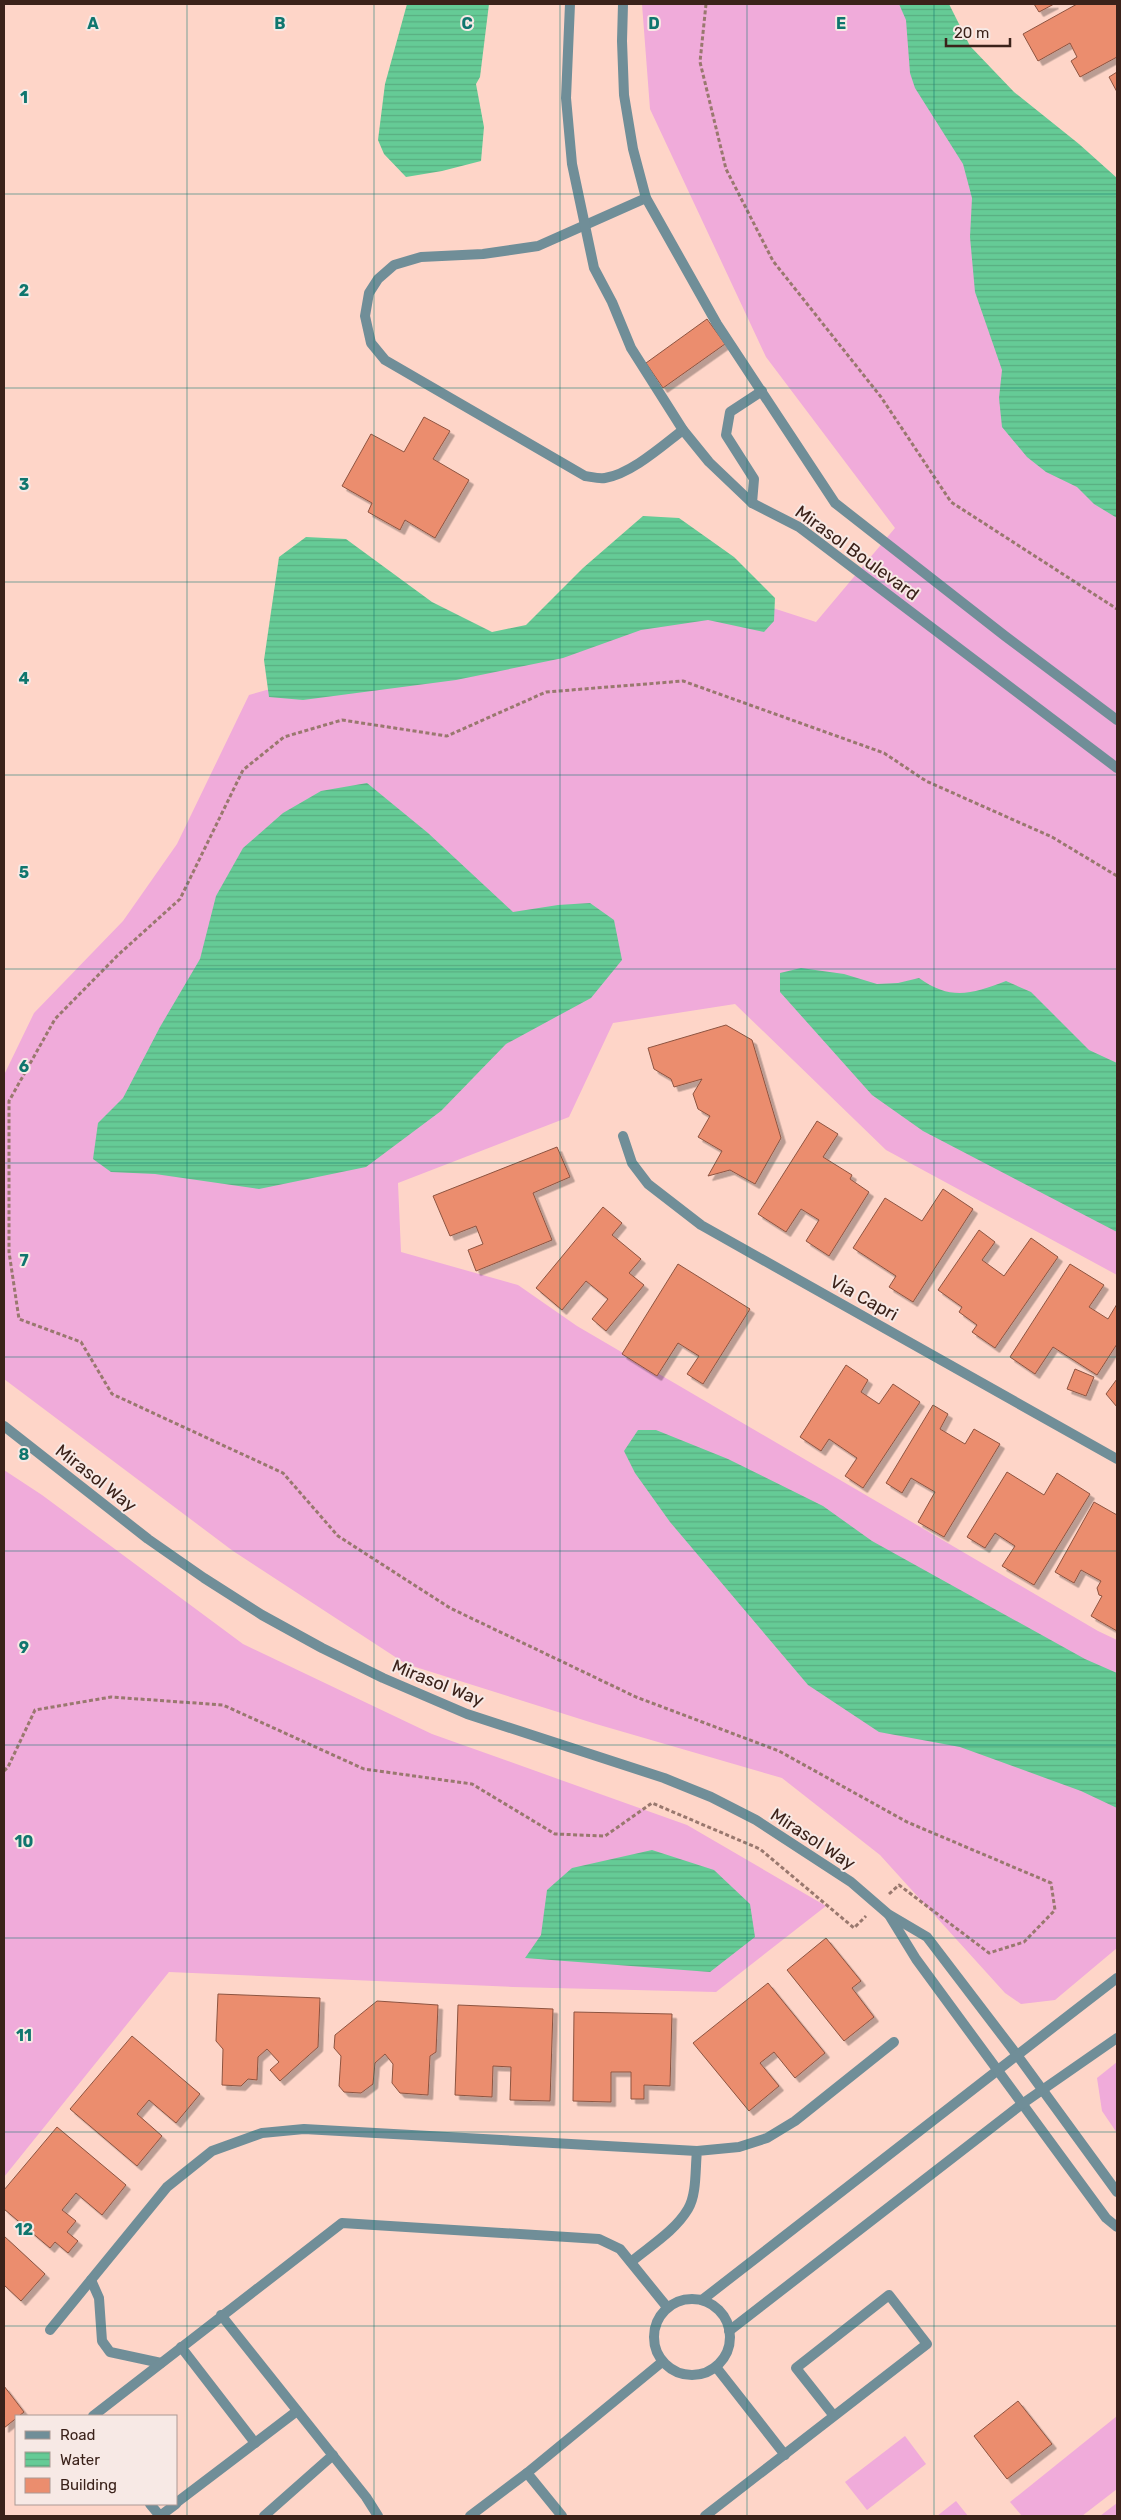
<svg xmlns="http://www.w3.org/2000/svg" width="1121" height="2520" font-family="Rubik,sans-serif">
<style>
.grass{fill:#f0abda}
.water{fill:url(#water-rules)}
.building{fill:#eb8d6e;stroke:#8d5441;filter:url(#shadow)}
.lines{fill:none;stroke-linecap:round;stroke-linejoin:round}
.path{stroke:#99786e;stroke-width:3;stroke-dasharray:4 2.5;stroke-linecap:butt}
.lane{stroke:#708e98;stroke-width:10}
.street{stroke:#708e98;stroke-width:10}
.grid{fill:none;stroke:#0f766e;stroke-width:1;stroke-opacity:0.55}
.labels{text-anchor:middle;stroke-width:4;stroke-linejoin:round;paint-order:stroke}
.street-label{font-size:18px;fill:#3b221a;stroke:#f7e9e5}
.grid-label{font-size:16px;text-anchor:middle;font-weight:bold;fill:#0f766e;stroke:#f7e9e5;stroke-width:4;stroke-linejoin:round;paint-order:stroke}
</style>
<defs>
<pattern id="water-rules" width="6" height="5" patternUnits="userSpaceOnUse" patternTransform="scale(1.25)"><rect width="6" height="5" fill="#65cb96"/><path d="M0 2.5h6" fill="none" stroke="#59ae81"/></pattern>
<filter id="shadow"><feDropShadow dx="4.5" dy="4.5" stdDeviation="0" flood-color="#0004"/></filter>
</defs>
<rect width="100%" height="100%" fill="#fed5c8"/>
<!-- grass -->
<g class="grass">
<polygon points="642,4 927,4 1117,282 1117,1275 886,1150 735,1004 613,1023 569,1117 398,1183 401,1252 518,1285 577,1326 1098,1631 1117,1640 1117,1948 1055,2000 1021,2004 1005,1993 880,1855 782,1778 596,1724 406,1664 233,1551 4,1379 4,1075 34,1013 123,921 177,844 249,695 338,670 733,595 816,622 895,528 766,357 650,109"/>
<polygon points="4,1470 42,1495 243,1644 432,1734 687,1825 826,1906 716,1992 513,1987 169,1972 4,2177"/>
<polygon points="1117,2062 1117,2133 1102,2111 1097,2078"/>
<polygon points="1117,2416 1117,2489 1082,2516 1022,2516 1010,2502"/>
<polygon points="905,2436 926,2464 867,2510 845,2482"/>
<polygon points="956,2501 968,2516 937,2516"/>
<polygon points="1117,2503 1117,2516 1100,2516"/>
</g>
<!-- water -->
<g class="water">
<polygon points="407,4 489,4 480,77 476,84 484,127 481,161 442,171 406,177 384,154 378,140 385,84"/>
<polygon points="899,4 949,4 970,46 1014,92 1079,144 1117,178 1117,518 1094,504 1077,487 1046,472 1027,457 1002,427 999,398 1002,370 975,292 970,237 972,198 963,164 915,88 910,73 906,20"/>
<polygon points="643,516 679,518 734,557 775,598 774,621 764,632 708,620 641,630 563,658 456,680 303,700 269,697 264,660 279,557 306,537 346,539 432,602 492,632 526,625 583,568"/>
<polygon points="367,783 428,833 513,912 558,905 590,903 614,920 622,960 591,998 506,1044 441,1111 366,1167 259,1189 155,1174 111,1172 93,1159 98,1123 123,1098 160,1027 200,959 216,896 243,848 283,813 321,791"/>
<path d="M801,968L844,974L877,984L898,983L919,978C951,1001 972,994 1006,981L1031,992L1089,1050L1117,1063V1232L923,1131L872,1095L780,992V973Z"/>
<polygon points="638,1430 656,1430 728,1459 823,1506 872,1541 1085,1659 1117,1673 1117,1808 1081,1791 960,1747 879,1732 808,1685 670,1522 635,1473 624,1451"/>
<polygon points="652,1850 714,1870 750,1904 755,1937 710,1972 525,1958 541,1935 547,1890 572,1868"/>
</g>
<!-- building -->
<g class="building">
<polygon points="1034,4 1054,4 1039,12"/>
<polygon points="1077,4 1117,4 1117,57 1080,77 1071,61 1077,57 1070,43 1038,61 1023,34"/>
<polygon points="1117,72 1117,92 1109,77"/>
<polygon points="707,319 725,344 663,388 646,363"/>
<polygon points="424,417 450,431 433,459 469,480 435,538 405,520 400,530 368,512 372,503 342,486 371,434 404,452"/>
<polygon points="726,1025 752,1040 781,1138 755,1184 730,1170 708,1176 722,1151 698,1137 710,1116 698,1109 693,1094 702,1079 674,1087 671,1079 654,1069 648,1048"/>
<polygon points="817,1121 838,1134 823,1157 852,1175 850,1179 869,1192 829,1256 806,1241 819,1220 801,1209 786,1232 758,1214"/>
<polygon points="557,1147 570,1177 533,1193 552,1240 476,1271 468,1250 483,1244 476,1226 450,1236 433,1196"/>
<polygon points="943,1189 973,1209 913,1302 889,1287 896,1276 853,1248 885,1198 922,1221"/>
<polygon points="603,1207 622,1223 612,1235 641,1259 629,1273 644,1285 606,1331 592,1319 608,1299 586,1281 562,1310 536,1288"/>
<polygon points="979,1230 995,1242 982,1260 1004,1276 1031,1238 1058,1257 995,1348 972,1332 977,1325 959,1312 962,1307 938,1290"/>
<polygon points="678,1264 750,1309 703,1384 687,1374 699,1356 678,1343 657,1376 622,1354"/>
<polygon points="1070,1264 1104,1285 1089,1307 1108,1319 1117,1304 1117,1344 1097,1375 1053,1347 1035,1374 1010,1357"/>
<polygon points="846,1365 868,1380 861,1392 879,1404 893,1384 920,1402 863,1488 845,1476 857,1458 829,1439 821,1451 800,1437"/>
<polygon points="1075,1369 1094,1377 1086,1396 1067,1389"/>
<polygon points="1117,1379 1117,1407 1106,1394"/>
<polygon points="933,1405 948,1414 940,1429 965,1444 974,1429 1000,1444 944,1537 918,1522 935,1492 911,1478 902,1493 886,1483"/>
<polygon points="1007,1472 1044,1495 1057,1473 1090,1494 1034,1585 1002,1566 1015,1546 995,1533 985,1548 967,1537"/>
<polygon points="1094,1502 1117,1515 1117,1631 1091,1616 1102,1596 1099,1595 1097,1588 1101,1581 1081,1570 1074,1583 1055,1572"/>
<polygon points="826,1938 861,1981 852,1988 874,2017 844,2041 787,1970"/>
<polygon points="768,1983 825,2053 795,2078 774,2052 760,2063 779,2086 749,2111 693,2043"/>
<polygon points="218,1994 320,1998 318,2047 280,2081 270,2070 279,2062 267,2049 258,2057 257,2080 248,2079 241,2086 222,2085 223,2049 216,2041"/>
<polygon points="377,2001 438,2005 436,2052 430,2056 428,2095 400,2093 392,2083 393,2064 385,2054 375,2063 373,2084 361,2093 344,2092 339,2086 341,2056 334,2048 335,2035"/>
<polygon points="458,2005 553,2009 550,2101 510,2100 511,2067 493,2066 492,2097 455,2095"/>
<polygon points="574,2012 672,2014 670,2086 644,2085 644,2099 631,2099 631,2072 611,2072 611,2102 573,2101"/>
<polygon points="132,2036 200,2094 176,2123 149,2100 137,2114 162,2136 137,2166 70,2109"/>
<polygon points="57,2127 126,2185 102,2215 76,2193 62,2210 76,2221 67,2232 78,2241 68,2253 55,2242 50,2248 4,2209 4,2190"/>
<polygon points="4,2236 45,2274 21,2301 4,2285"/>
<polygon points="4,2386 24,2412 4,2428"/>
<polygon points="1018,2401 1052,2444 1007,2479 974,2436"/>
</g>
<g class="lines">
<!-- path -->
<g class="path">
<polyline points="706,4 700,62 726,169 773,261 881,397 951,502 1117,609"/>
<polyline points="4,1771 8,1767 35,1710 111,1697 223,1705 364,1769 472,1784 555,1834 605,1836 652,1803 760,1849 854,1928 866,1916"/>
<polyline points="889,1894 899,1885 989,1953 1024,1942 1055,1910 1051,1883 907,1822 779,1751 636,1697 450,1608 338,1536 283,1473 112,1394 81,1342 19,1319 9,1252 9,1101 55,1019 118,955 180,899 243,770 284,737 342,720 447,736 546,692 683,681 884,753 926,781 1052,837 1117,876"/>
</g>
<!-- lane -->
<g class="lane">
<path d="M646,198L538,246L483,254L421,257L394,265L378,279L369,293L365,316L371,343L385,360L585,476C592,477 599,479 605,478C631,474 662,446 683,430"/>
<polyline points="752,503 754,479 726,435 730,412 762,391"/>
<path d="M631,2262C650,2246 675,2231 688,2209C697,2194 695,2169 697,2151L739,2147L767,2138L795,2121L894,2042"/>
<polyline points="91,2280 99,2298 102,2341 110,2352 161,2363"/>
<circle cx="692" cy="2337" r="38"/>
<polyline points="702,2300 998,2070"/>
<polyline points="221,2315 366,2497 378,2516"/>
<polyline points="50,2330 167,2187 212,2151 262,2133 304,2129 697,2151"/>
<polyline points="729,2331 1022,2104"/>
<polyline points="181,2347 255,2443"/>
<polyline points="716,2367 785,2455"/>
<polyline points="93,2416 342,2223 599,2239 620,2249 667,2307"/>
<polyline points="527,2473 662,2362"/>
<polyline points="176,2503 297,2411"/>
<polyline points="150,2504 160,2516 176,2504"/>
<polyline points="264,2516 333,2455"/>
<polyline points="470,2516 527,2473 562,2516"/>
<polyline points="705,2516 927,2344 889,2295 796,2368 834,2416"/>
</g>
<!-- street -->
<g class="street">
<polyline points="570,4 566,98 572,164 594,268 612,302 631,348 683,430 709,462 752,503 799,527 1117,768"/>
<polyline points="623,4 622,41 624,95 633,149 646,198 717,324 835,503 1005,636 1117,720"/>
<polyline points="623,1136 632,1163 648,1184 701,1225 1117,1459"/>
<polyline points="4,1426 148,1539 204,1578 262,1615 322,1648 383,1678 467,1714 664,1778 711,1797 756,1820 851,1882 888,1914 927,1937 1017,2055 1117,2192"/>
<polyline points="889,1915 916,1959 1106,2218 1117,2227"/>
<polyline points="998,2070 1117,1978"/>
<polyline points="1022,2104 1117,2038"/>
</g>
</g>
<!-- grid -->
<path class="grid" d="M187,4V2516M374,4V2516M560,4V2516M747,4V2516M934,4V2516M4,194H1117M4,388H1117M4,582H1117M4,775H1117M4,969H1117M4,1163H1117M4,1357H1117M4,1551H1117M4,1745H1117M4,1938H1117M4,2132H1117M4,2326H1117"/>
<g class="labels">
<!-- street labels -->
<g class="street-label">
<text transform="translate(857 553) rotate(36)" y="6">Mirasol Boulevard</text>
<text transform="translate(864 1298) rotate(29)" y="6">Via Capri</text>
<text transform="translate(96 1478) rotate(38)" y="6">Mirasol Way</text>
<text transform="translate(438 1683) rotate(22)" y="6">Mirasol Way</text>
<text transform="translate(813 1839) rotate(33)" y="6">Mirasol Way</text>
</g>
</g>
<g class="grid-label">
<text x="93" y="29">A</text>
<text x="280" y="29">B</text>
<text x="467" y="29">C</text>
<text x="654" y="29">D</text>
<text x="841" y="29">E</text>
<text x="24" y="103">1</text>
<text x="24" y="296">2</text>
<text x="24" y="490">3</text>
<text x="24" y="684">4</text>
<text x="24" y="878">5</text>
<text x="24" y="1072">6</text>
<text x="24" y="1266">7</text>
<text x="24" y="1460">8</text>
<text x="24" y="1653">9</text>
<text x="24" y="1847">10</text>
<text x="24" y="2041">11</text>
<text x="24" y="2235">12</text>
</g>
<!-- border -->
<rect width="1121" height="2520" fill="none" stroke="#3b221a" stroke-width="10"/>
<!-- legend -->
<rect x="15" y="2415" width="162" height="90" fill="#f7e9e5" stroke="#ac9994"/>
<rect x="25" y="2431" width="25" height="8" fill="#708e98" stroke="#ac9994"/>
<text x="60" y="2440" font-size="15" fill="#3b221a">Road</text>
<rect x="25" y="2452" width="25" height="15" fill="url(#water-rules)" stroke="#ac9994"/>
<text x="60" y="2465" font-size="15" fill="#3b221a">Water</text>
<rect x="25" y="2478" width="25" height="15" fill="#eb8d6e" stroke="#ac9994"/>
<text x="60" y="2490" font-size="15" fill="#3b221a">Building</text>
<!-- scale -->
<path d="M946 38v8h64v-8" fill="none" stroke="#3b221a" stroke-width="2.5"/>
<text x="954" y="38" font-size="15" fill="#3b221a" stroke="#f7e9e5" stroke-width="4" paint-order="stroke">20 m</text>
</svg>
